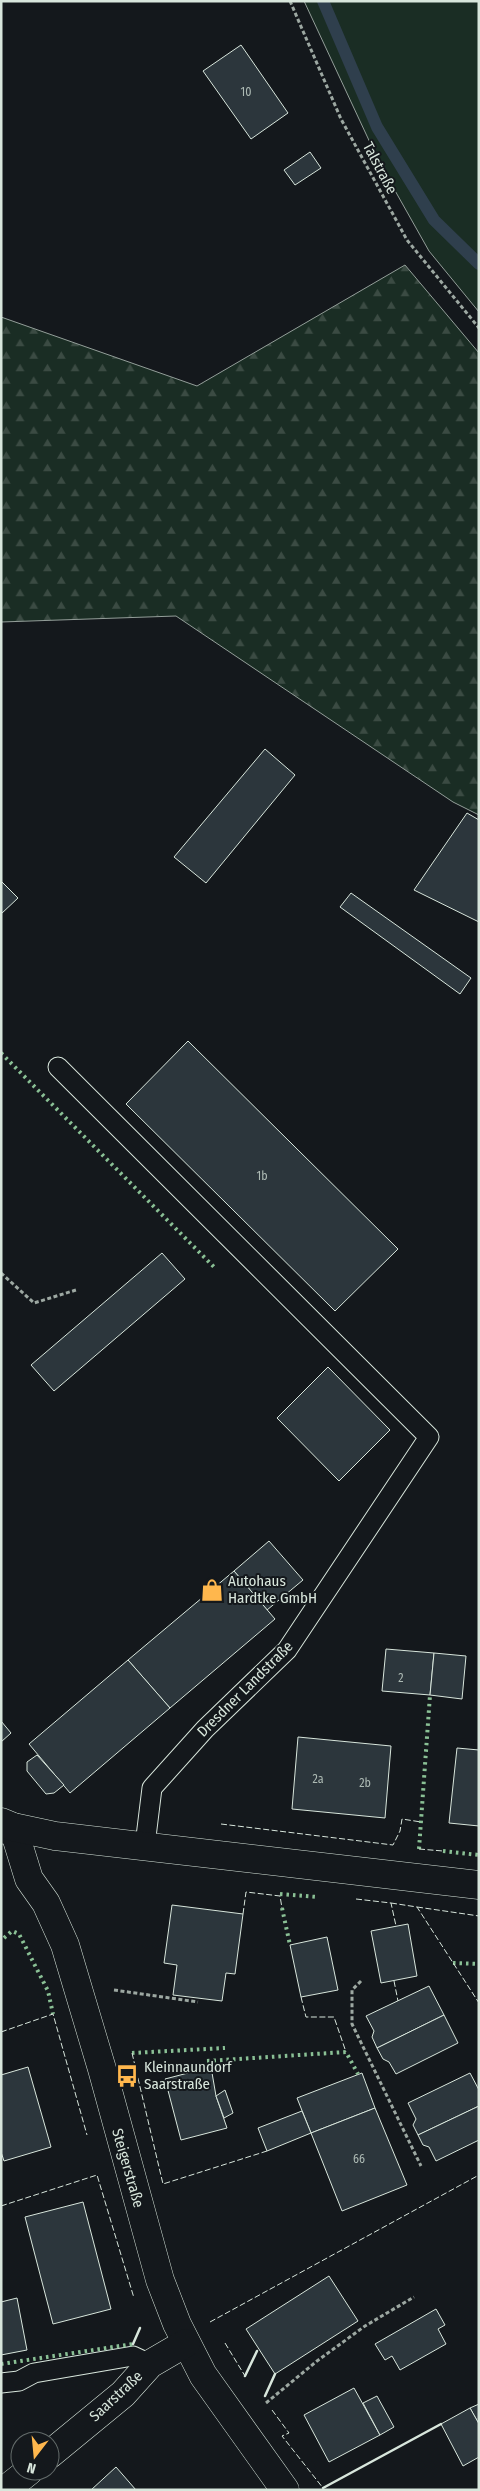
<svg xmlns="http://www.w3.org/2000/svg" width="480" height="2491" font-family="'Fira Sans Condensed',sans-serif">
<style>
.grass{fill:#1a2d24;stroke:#939e99}
.forest{fill:url(#forest-firs);stroke:#939e99}
.lines{fill:none;stroke-linecap:round;stroke-linejoin:round}
.stream{stroke:#2f3f4d;stroke-width:12}
.building{fill:#2c363c;stroke:#d8e6dc}
.service-casing{stroke:#d8e6dc;stroke-width:21}
.minor-casing{stroke:#d8e6dc;stroke-width:29}
.tertiary-casing{stroke:#d8e6dc;stroke-width:29}
.path{stroke:#9da8a2;stroke-width:3;stroke-dasharray:4 2.5;stroke-linecap:butt}
.service{stroke:#14181c;stroke-width:19}
.minor{stroke:#14181c;stroke-width:28}
.tertiary{stroke:#14181c;stroke-width:28}
.hedge{stroke:#8ac095;stroke-width:4;stroke-dasharray:2.5 4;stroke-linecap:butt}
.fence{stroke:#d8e6dc;stroke-width:1;stroke-dasharray:6 2.5;stroke-linecap:butt}
.wall{stroke:#d8e6dc;stroke-width:2.5}
.labels{text-anchor:middle;stroke-width:4;stroke-linejoin:round;paint-order:stroke}
.number-label{font-size:12px;fill:#adbab4}
.street-label{font-size:15px;fill:#d8e6dc;stroke:#14181c}
.poi-label{font-size:15px;fill:#d8e6dc;stroke:#14181c;text-anchor:start}
</style>
<defs>
<pattern id="forest-firs" width="22" height="20" patternUnits="userSpaceOnUse" patternTransform="scale(1.25)"><rect width="22" height="20" fill="#1a2d24"/><path d="M5 1l3.5 6h-7zM16 11l3.5 6h-7z" fill="#3b4b43"/></pattern>
</defs>
<rect width="100%" height="100%" fill="#14181c"/>
<!-- grass -->
<polygon class="grass" points="304,1 479,1 479,312 429,251 380,164"/>
<!-- forest -->
<polygon class="forest" points="405,265 479,353 479,815 453,802 176,616 1,622 1,317 197,386"/>
<g class="lines">
<!-- stream -->
<polyline class="stream" points="323,1 377,127 434,220 479,264"/>
</g>
<!-- building -->
<g class="building">
<polygon points="241,45 288,113 251,139 203,71"/>
<polygon points="310,152 321,168 295,185 284,170"/>
<polygon points="265,749 295,775 206,883 174,857"/>
<polygon points="467,813 479,820 479,922 414,890"/>
<polygon points="1,881 18,898 1,914"/>
<polygon points="351,893 471,978 460,994 340,907"/>
<polygon points="188,1041 398,1249 335,1311 126,1104"/>
<polygon points="162,1253 185,1279 54,1391 31,1365"/>
<polygon points="328,1367 390,1430 339,1481 277,1418"/>
<polygon points="269,1541 303,1580 267,1610 234,1571"/>
<polygon points="234,1571 275,1619 170,1708 128,1660"/>
<polygon points="386,1649 434,1653 430,1695 382,1691"/>
<polygon points="434,1653 466,1656 462,1699 430,1695"/>
<polygon points="128,1660 170,1708 70,1793 29,1744"/>
<polygon points="1,1721 11,1733 1,1742"/>
<polygon points="298,1737 391,1746 385,1818 292,1809"/>
<polygon points="457,1748 479,1750 479,1826 449,1823"/>
<polygon points="37,1755 64,1785 54,1793 46,1794 27,1771 27,1762"/>
<polygon points="172,1905 243,1914 235,1974 226,1973 222,2001 173,1995 177,1965 164,1963"/>
<polygon points="408,1924 417,1976 381,1983 371,1931"/>
<polygon points="327,1937 338,1990 301,1997 290,1945"/>
<polygon points="429,1986 444,2015 377,2048 372,2037 374,2031 366,2016"/>
<polygon points="444,2015 458,2043 396,2074 389,2062 383,2059 377,2048"/>
<polygon points="28,2067 51,2147 4,2161 1,2152 1,2075"/>
<polygon points="211,2067 216,2096 227,2128 181,2140 165,2079"/>
<polygon points="362,2073 375,2108 311,2133 297,2098"/>
<polygon points="470,2073 479,2090 479,2106 418,2135 413,2125 416,2119 408,2103"/>
<polygon points="225,2090 233,2113 224,2118 216,2096"/>
<polygon points="479,2106 479,2140 436,2161 429,2147 423,2145 418,2135"/>
<polygon points="375,2108 407,2185 342,2211 311,2133"/>
<polygon points="302,2111 311,2133 267,2151 258,2128"/>
<polygon points="83,2202 111,2309 53,2324 25,2217"/>
<polygon points="329,2276 358,2321 275,2374 246,2329"/>
<polygon points="17,2298 27,2350 1,2355 1,2302"/>
<polygon points="436,2309 445,2325 438,2329 446,2344 400,2370 392,2356 385,2360 375,2344"/>
<polygon points="354,2388 380,2435 329,2462 304,2415"/>
<polygon points="377,2396 394,2427 380,2435 363,2403"/>
<polygon points="479,2404 479,2424 470,2408"/>
<polygon points="470,2408 479,2424 479,2457 463,2466 441,2424"/>
<polygon points="116,2467 136,2490 91,2490"/>
</g>
<g class="lines">
<defs>
<g id="service">
<polyline points="58,1067 429,1437 287,1650 205,1729 152,1788 145,1845"/>
<polyline points="1,2383 19,2381 34,2373 133,2356 150,2364"/>
</g>
<g id="minor">
<polyline points="1,1830 13,1827 29,1879 46,1903 65,1945 102,2069 160,2280 177,2324 203,2375 285,2490"/>
<polyline points="50,2454 123,2394 150,2364 186,2343"/>
<polyline points="5,2490 29,2471"/>
</g>
<polyline id="tertiary" points="1,1822 13,1827 55,1836 479,1885"/>
</defs>
<!-- service casing -->
<use href="#service" class="service-casing"/>
<!-- minor casing -->
<use href="#minor" class="minor-casing"/>
<!-- tertiary casing -->
<use href="#tertiary" class="tertiary-casing"/>
<!-- path -->
<g class="path">
<polyline points="290,1 341,119 407,240 479,328"/>
<polyline points="1,1273 34,1303 76,1290"/>
<polyline points="361,1981 352,1990 352,2024 421,2166"/>
<polyline points="114,1990 198,2002"/>
<polyline points="266,2403 317,2361 365,2326 414,2297"/>
</g>
<!-- service -->
<use href="#service" class="service"/>
<!-- minor -->
<use href="#minor" class="minor"/>
<!-- tertiary -->
<use href="#tertiary" class="tertiary"/>
<!-- hedge -->
<g class="hedge">
<polyline points="1,1053 214,1267"/>
<polyline points="419,1849 430,1695"/>
<polyline points="443,1851 479,1855"/>
<polyline points="280,1894 317,1897"/>
<polyline points="282,1908 290,1945"/>
<polyline points="4,1938 12,1931 19,1934 48,1991 53,2014"/>
<polyline points="453,1963 479,1964"/>
<polyline points="132,2053 225,2048"/>
<polyline points="207,2061 346,2052 358,2074"/>
<polyline points="1,2364 133,2344"/>
</g>
<!-- fence -->
<g class="fence">
<polyline points="221,1824 393,1845 400,1831 402,1819 421,1822"/>
<polyline points="419,1849 443,1851"/>
<polyline points="356,1899 391,1903 396,1926"/>
<polyline points="391,1903 417,1907 479,2003"/>
<polyline points="417,1907 479,1916"/>
<polyline points="243,1914 246,1892 280,1896 282,1908"/>
<polyline points="394,1981 398,2001"/>
<polyline points="301,1997 306,2017 334,2017 346,2052"/>
<polyline points="1,2032 53,2014 87,2135"/>
<polyline points="132,2053 163,2184 267,2151"/>
<polyline points="1,2206 97,2175 134,2298"/>
<polyline points="210,2322 479,2175"/>
<polyline points="225,2343 245,2376"/>
<polyline points="272,2410 289,2433 282,2436 323,2488 441,2424"/>
</g>
<!-- wall -->
<g class="wall">
<polyline points="133,2344 140,2328"/>
<polyline points="245,2376 257,2351"/>
<polyline points="265,2396 275,2374"/>
<polyline points="323,2488 441,2424"/>
</g>
</g>
<!-- icons -->
<defs>
<symbol id="shop-bare" viewBox="-9 -9 18 18"><path d="M-5-2.5h2.3a2.7 3.5 0 0 1 5.4 0H5L5.5 6h-11ZM-1.5-2.5h3a1.5 2.3 0 0 0-3 0Z" fill="#ffb74d" stroke="#14181c" stroke-width="2.5" paint-order="stroke"/></symbol>
<symbol id="bus-bare" viewBox="-9 -9 18 18"><path d="M-5-6H5V4H4V6H2V4H-2V6H-4V4H-5ZM-3.5-4V0h7V-4ZM-3.5 1.2v1.5H-2V1.2ZM2 1.2v1.5H3.5V1.2Z" fill="#ffb74d" stroke="#14181c" stroke-width="2.5" paint-order="stroke"/></symbol>
</defs>
<g fill-rule="evenodd">
<use href="#shop-bare" x="196" y="1574" width="32" height="32"/>
<use href="#bus-bare" x="111" y="2060" width="32" height="32"/>
</g>
<g class="labels">
<!-- number labels -->
<g class="number-label">
<text x="246" y="96">10</text>
<text x="262" y="1180">1b</text>
<text x="401" y="1682">2</text>
<text x="318" y="1783">2a</text>
<text x="365" y="1787">2b</text>
<text x="359" y="2163">66</text>
</g>
<!-- street labels -->
<g class="street-label">
<text transform="translate(380 168) rotate(62)" y="5">Talstraße</text>
<text transform="translate(245 1689) rotate(-45)" y="5">Dresdner Landstraße</text>
<text transform="translate(128 2168) rotate(74)" y="5">Steigerstraße</text>
<text transform="translate(116 2396) rotate(-43)" y="5">Saarstraße</text>
</g>
<!-- poi labels -->
<g class="poi-label">
<text x="228" y="1586">Autohaus<tspan x="228" dy="17">Hardtke GmbH</tspan></text>
<text x="144" y="2072">Kleinnaundorf<tspan x="144" dy="17">Saarstraße</tspan></text>
</g>
</g>
<!-- border -->
<rect width="480" height="2491" fill="none" stroke="#d8e6dc" stroke-width="5"/>
<!-- north arrow -->
<g transform="translate(35 2456) rotate(196)"><circle r="24" fill="#14181c" stroke="#626a69"/>
<path d="M0-4L9 19L0 12L-9 19Z" fill="#ffb74d"/>
<text y="-8" font-size="14" font-weight="bold" text-anchor="middle" fill="#d8e6dc">N</text>
</g>
</svg>
